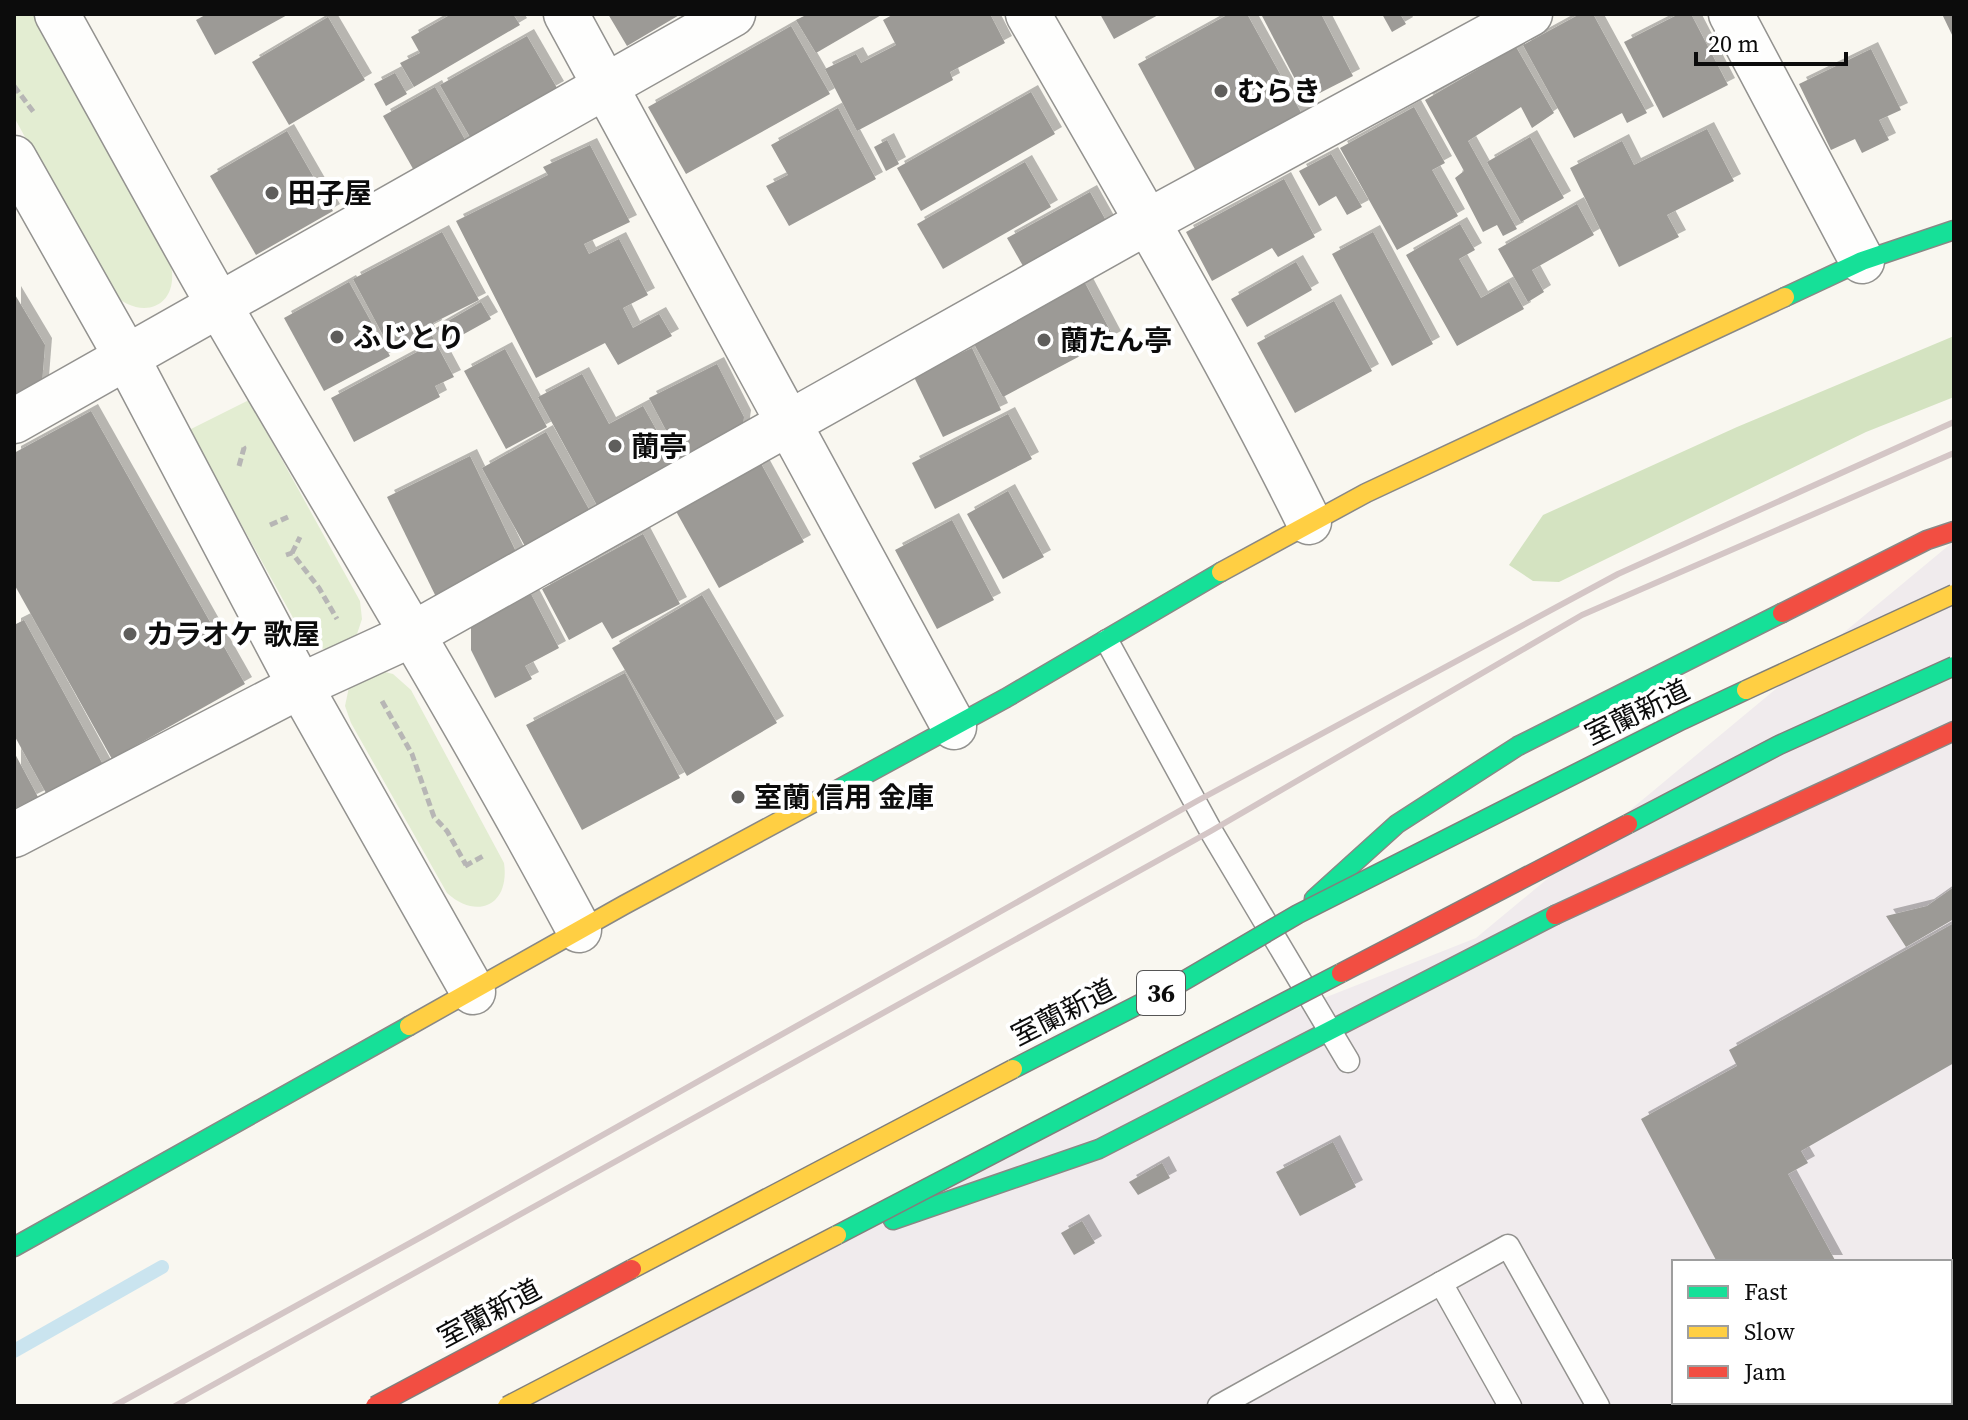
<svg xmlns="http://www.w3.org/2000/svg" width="1968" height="1420" font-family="'Source Serif 4','Noto Sans JP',serif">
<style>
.industrial{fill:#f0ebed;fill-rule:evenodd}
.green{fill:#e3edd2}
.forest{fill:#d4e3c1}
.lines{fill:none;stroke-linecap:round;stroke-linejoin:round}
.stream{stroke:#cae4ef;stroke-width:14}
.building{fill:#9c9a96;filter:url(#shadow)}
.lane-casing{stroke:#93928f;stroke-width:25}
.street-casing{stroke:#93928f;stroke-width:47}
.fast-casing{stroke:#898885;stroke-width:21}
.slow-casing{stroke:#898885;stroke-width:21}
.jam-casing{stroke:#898885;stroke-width:21}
.path{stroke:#b7b6b5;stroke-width:5;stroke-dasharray:8 4;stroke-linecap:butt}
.lane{stroke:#fefefd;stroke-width:22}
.street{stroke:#fefefd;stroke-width:44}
.fast{stroke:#16e098;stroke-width:18}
.slow{stroke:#ffcf43;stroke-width:18}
.jam{stroke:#f24e42;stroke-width:18}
.rail{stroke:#d4c6c6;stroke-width:6}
.fast-bridge-casing{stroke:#807f7c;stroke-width:21;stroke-linecap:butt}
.slow-bridge-casing{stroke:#807f7c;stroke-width:21;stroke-linecap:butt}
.jam-bridge-casing{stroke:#807f7c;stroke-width:21;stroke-linecap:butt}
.fast-bridge{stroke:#16e098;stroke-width:18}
.slow-bridge{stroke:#ffcf43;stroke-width:18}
.jam-bridge{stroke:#f24e42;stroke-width:18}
.poi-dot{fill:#5f5e5c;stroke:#fff;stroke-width:3}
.labels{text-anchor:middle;stroke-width:8;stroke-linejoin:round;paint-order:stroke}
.shield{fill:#fff;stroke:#555;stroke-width:2}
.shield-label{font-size:26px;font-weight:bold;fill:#0c0c0c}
.poi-label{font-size:28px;font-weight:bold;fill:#0c0c0c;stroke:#fff;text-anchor:start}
.street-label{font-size:28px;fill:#0c0c0c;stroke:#fff}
</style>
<defs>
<filter id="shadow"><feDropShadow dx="7" dy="-7" stdDeviation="0" flood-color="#0004"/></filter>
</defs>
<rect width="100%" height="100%" fill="#f9f7f0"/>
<!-- industrial -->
<path class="industrial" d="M1954,541V1406H524L1157,1064L1476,938ZM1674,1262H1950V1402H1674Z"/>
<!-- green -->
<g class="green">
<path d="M14,14H34L169,258C184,304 143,326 109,290L14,117Z"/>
<polygon points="249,400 360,601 362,619 357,634 329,650 317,647 302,634 189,430"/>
<path d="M381,671L393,674L411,690L504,863C510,904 478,921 447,893L351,723L345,706L349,687Z"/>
</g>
<!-- forest -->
<polygon class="forest" points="1954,336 1954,397 1866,432 1559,582 1533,581 1509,565 1543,515 1737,427"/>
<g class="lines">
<!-- stream -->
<polyline class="stream" points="14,1351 162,1267"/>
</g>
<!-- building -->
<g class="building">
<polygon points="207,14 289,14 215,55 196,20"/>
<polygon points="447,14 513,14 520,25 414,87 400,63 420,53 411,37 448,16"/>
<polygon points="608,14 681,14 627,46"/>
<polygon points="808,14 883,14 816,53 796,20"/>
<polygon points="894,14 990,14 1005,43 950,72 953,80 857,131 825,69 856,54 861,63 896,45 883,20"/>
<polygon points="1100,14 1160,14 1114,39"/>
<polygon points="1229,14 1247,14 1304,118 1198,175 1138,64"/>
<polygon points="1261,14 1321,14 1353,76 1306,100"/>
<polygon points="1382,14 1400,14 1406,24 1392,32"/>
<polygon points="1580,14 1593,14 1647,113 1627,123 1622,113 1574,138 1523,45"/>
<polygon points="1679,14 1691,14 1728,85 1663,118 1624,42"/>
<polygon points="1942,14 1954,14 1954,39"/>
<polygon points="328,17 365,80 289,125 252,62"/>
<polygon points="791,26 830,94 686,174 648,107"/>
<polygon points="527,36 557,88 470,137 440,85"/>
<polygon points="1516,47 1554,113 1532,128 1521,107 1468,141 1517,229 1503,236 1497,225 1483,232 1455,178 1464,171 1425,100"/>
<polygon points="1871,49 1901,110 1879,120 1889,140 1862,153 1855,139 1831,150 1799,84"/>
<polygon points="395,73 407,94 386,106 374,84"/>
<polygon points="435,87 468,145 416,174 383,116"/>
<polygon points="1031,92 1055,134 921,211 897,168"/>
<polygon points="1414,107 1445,163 1432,170 1458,216 1397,250 1340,148"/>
<polygon points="838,108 876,179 789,226 766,186 788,175 771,145"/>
<polygon points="1707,129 1734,181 1667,215 1679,237 1619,267 1570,168 1622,141 1634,165"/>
<polygon points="287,131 333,211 256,255 210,176"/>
<polygon points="1530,137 1564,198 1521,222 1487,162"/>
<polygon points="887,140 899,164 886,171 874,147"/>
<polygon points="590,145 630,222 584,244 589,254 619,239 648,295 623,308 633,328 659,314 672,336 618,365 605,343 536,378 456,221 548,175 543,167"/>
<polygon points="1331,154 1362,207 1347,215 1336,196 1319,206 1299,171"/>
<polygon points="1025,162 1051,207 943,269 917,224"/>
<polygon points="1284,179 1315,237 1278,257 1272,248 1212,281 1186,232"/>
<polygon points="1090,192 1109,226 1027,273 1007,238"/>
<polygon points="1577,204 1594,235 1532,270 1544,292 1528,302 1498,249"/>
<polygon points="1460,224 1475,250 1459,259 1481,298 1509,282 1524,309 1457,346 1406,255"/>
<polygon points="442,232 479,300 433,323 435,327 391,350 353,279"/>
<polygon points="1373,232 1433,344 1392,366 1332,254"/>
<polygon points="1296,262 1312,290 1247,327 1231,299"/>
<polygon points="349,282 390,356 324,391 284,318"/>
<polygon points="1085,283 1114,338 1003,397 973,342"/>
<polygon points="14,293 45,345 42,383 14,398"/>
<polygon points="1334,301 1372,371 1295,413 1257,343"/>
<polygon points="481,302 491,319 446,344 436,328"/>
<polygon points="431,334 454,377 435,386 440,397 354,442 331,398 417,352 412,343"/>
<polygon points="972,348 1001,410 943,437 913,375"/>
<polygon points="505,349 547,427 506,449 464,371"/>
<polygon points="717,364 744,417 741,439 686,468 649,398"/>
<polygon points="582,374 609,424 643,406 677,467 599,509 538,397"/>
<polygon points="91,411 245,684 112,759 14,584 14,453"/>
<polygon points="1008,414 1032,459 935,509 912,463"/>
<polygon points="546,432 591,513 526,548 482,468"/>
<polygon points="470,456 517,554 440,605 387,497"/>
<polygon points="759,460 804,542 719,588 673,506"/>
<polygon points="1008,491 1044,557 1003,579 967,514"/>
<polygon points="952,520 994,600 937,629 895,550"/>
<polygon points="643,534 680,604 612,639 602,622 569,640 542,589"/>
<polygon points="531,594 559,648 525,666 532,679 495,698 471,650 471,625"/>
<polygon points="702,595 777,723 687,776 612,648"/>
<polygon points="24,620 107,772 51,802 14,735 14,625"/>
<polygon points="625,673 680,778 582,830 526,725"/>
<polygon points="14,752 38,797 14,809"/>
<polygon points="1954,887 1954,919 1906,947 1886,916 1927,906"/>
<polygon points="1954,923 1954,1063 1801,1151 1808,1163 1788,1174 1836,1262 1717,1262 1641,1119 1737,1066 1729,1050"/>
<polygon points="1333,1142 1356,1187 1300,1216 1276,1172"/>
<polygon points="1162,1163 1170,1178 1138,1195 1129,1182"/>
<polygon points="1082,1221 1095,1243 1074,1255 1061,1233"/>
<polygon points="1791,1402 1911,1402 1913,1406 1793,1406"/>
</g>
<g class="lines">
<defs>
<g id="lane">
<polyline points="1107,641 1211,831 1348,1061"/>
<polyline points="1441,1283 1510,1406"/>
<polyline points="1219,1406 1508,1246 1598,1406"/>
</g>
<g id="street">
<path d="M57,14C111,111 164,209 219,305C340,514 466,718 579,930"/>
<polyline points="566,14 954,727"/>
<path d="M1028,14C1124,182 1224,349 1309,522"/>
<polyline points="1731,14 1862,261"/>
<polyline points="14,158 127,358 300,686 473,992"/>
<polyline points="14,421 733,14"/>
<polyline points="14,835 300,686 413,634 1147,222 1530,14"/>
</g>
<g id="fast">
<polyline points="1785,297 1862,261 1954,230"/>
<polyline points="815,802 1006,698 1221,572"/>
<polyline points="1314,899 1397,824 1518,746 1782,613"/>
<polyline points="893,1220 1099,1149 1555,915"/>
<polyline points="14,1247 409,1026"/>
</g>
<g id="slow">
<polyline points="1221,572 1366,493 1785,297"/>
<polyline points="409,1026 624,905 815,802"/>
</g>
<g id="jam">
<polyline points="1782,613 1927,540 1954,531"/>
<polyline points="1555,915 1954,731"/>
</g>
</defs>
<!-- lane casing -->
<use href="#lane" class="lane-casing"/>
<!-- street casing -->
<use href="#street" class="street-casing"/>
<!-- fast casing -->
<use href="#fast" class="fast-casing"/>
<!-- slow casing -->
<use href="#slow" class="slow-casing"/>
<!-- jam casing -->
<use href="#jam" class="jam-casing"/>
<!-- path -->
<g class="path">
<polyline points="14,86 35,114"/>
<polyline points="239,466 244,448 242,445"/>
<polyline points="270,525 288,517"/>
<polyline points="292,553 300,537"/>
<polyline points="286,555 292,553 319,588 337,619"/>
<polyline points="382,701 412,754 434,817 447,831 466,865"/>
<polyline points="465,866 485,855"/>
</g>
<!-- lane -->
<use href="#lane" class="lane"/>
<!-- street -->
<use href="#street" class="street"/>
<!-- fast -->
<use href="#fast" class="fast"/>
<!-- slow -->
<use href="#slow" class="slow"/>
<!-- jam -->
<use href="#jam" class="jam"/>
<!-- rail -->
<g class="rail">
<polyline points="114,1406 432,1231 1197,801 1618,574 1954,422"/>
<polyline points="175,1406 1211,831 1582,615 1954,453"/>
</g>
<defs>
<g id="fast-bridge">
<polyline points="1628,824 1779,745 1954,666"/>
<polyline points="1013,1069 1175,986 1298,914 1682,720 1746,690"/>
<polyline points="837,1235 1341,973"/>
</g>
<g id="slow-bridge">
<polyline points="1746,690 1954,594"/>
<polyline points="632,1269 1013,1069"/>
<polyline points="507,1406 837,1235"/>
</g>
<g id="jam-bridge">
<polyline points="1341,973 1628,824"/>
<polyline points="375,1406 632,1269"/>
</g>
</defs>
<!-- fast-bridge casing -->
<use href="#fast-bridge" class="fast-bridge-casing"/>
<!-- slow-bridge casing -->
<use href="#slow-bridge" class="slow-bridge-casing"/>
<!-- jam-bridge casing -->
<use href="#jam-bridge" class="jam-bridge-casing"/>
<!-- fast-bridge -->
<use href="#fast-bridge" class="fast-bridge"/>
<!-- slow-bridge -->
<use href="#slow-bridge" class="slow-bridge"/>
<!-- jam-bridge -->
<use href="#jam-bridge" class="jam-bridge"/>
</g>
<!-- markers -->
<g class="poi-dot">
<circle cx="1221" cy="91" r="8"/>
<circle cx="272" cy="193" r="8"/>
<circle cx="337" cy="337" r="8"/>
<circle cx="1044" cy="340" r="8"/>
<circle cx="615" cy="446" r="8"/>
<circle cx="130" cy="634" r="8"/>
<circle cx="738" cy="797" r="8"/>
</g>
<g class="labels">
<!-- shield labels -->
<rect class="shield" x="1137" y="971" width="48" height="44" rx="6"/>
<g class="shield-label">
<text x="1161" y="1002">36</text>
</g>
<!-- poi labels -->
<g class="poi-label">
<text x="1237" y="101">むらき</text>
<text x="288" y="203">田子屋</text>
<text x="353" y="347">ふじとり</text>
<text x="1060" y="350">蘭たん亭</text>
<text x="631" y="456">蘭亭</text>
<text x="146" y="644">カラオケ 歌屋</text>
<text x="754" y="807">室蘭 信用 金庫</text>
</g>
<!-- street labels -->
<g class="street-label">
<text transform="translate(1637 712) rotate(-26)" y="10">室蘭新道</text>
<text transform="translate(1063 1012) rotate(-27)" y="10">室蘭新道</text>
<text transform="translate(489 1313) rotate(-28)" y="10">室蘭新道</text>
</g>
</g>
<!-- border -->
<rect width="1968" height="1420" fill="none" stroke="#0c0c0c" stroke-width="32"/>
<!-- legend -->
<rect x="1672" y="1260" width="280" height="144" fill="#ffffff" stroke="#9e9e9e" stroke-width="2"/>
<rect x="1688" y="1286" width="40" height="12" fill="#16e098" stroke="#9e9e9e" stroke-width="2"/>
<text x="1744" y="1300" font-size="24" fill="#0c0c0c">Fast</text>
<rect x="1688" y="1326" width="40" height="12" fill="#ffcf43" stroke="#9e9e9e" stroke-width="2"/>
<text x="1744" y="1340" font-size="24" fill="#0c0c0c">Slow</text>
<rect x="1688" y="1366" width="40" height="12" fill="#f24e42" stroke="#9e9e9e" stroke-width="2"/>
<text x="1744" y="1380" font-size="24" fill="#0c0c0c">Jam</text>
<!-- scale -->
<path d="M1696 52v12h150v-12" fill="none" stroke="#0c0c0c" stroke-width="4"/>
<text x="1708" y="52" font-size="24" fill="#0c0c0c" stroke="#ffffff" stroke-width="6" paint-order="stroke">20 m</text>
</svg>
